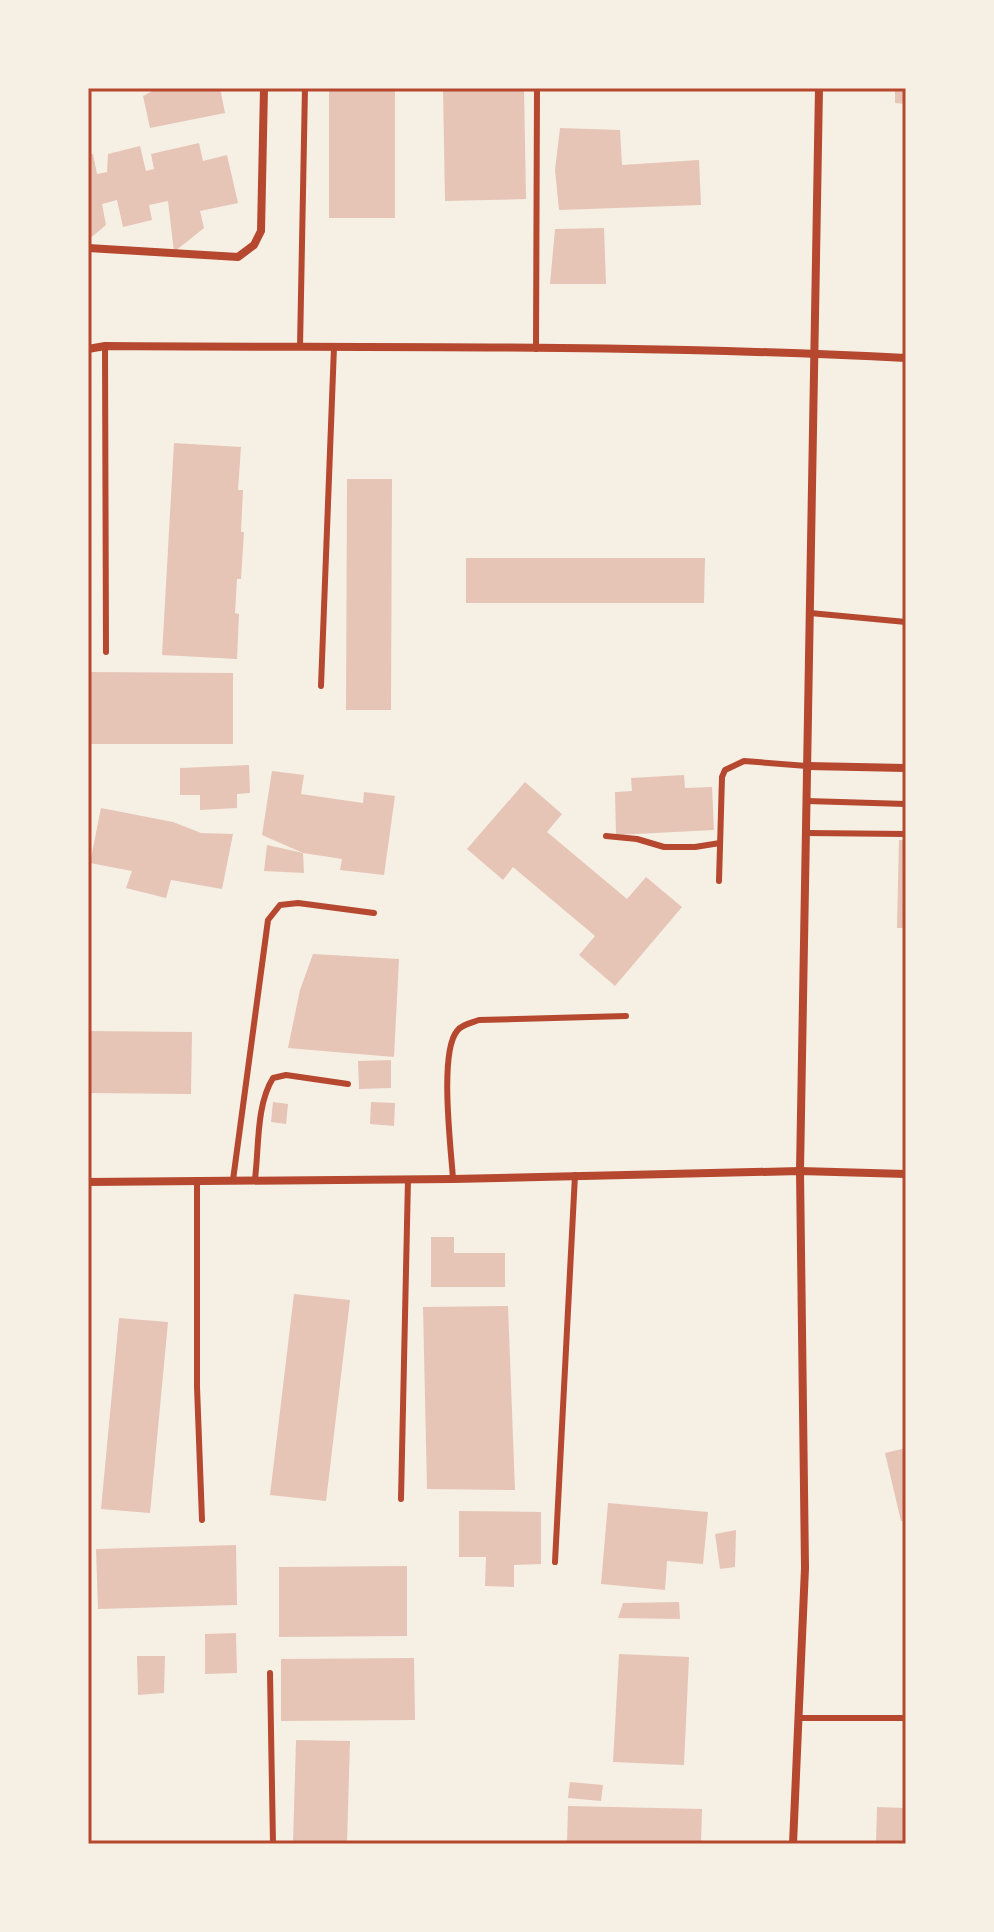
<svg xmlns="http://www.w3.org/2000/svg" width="994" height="1932" font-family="Overpass,sans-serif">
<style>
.building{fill:#e6c5b7}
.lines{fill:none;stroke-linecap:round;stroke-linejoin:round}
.service{stroke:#b5482f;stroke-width:6}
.minor{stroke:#b5482f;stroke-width:8}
.neatline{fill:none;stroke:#b5482f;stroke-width:3}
</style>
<rect width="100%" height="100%" fill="#f6efe4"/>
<!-- building -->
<g class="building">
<polygon points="158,88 220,88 225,113 150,128 143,96"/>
<rect x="329" y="88" width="66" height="130"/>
<polygon points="443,88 524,88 526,199 445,201"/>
<polygon points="895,88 906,88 906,104 895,103"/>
<polygon points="560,128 620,130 622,165 699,160 701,205 559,210 555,170"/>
<polygon points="199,143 203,161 227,155 238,203 200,211 204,228 174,252 168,201 149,205 152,220 123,227 117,200 102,204 106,225 88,240 88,155 93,154 97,174 107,172 108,154 140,146 146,171 154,169 151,154"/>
<polygon points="604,228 606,284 550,284 555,229"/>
<polygon points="174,443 241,447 238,490 243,490 241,532 244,532 241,579 237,579 235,613 239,614 237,659 162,655"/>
<polygon points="347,479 392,479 391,710 346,710"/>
<polygon points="466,558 705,558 704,603 466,603"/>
<polygon points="88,672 233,673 233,744 88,744"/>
<polygon points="249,765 250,793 237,794 237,808 200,810 200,795 180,795 180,768"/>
<polygon points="272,771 304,775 301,794 363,803 364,792 395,796 384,875 340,870 342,859 303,853 262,835"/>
<polygon points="684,775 685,788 712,787 714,830 616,835 615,792 632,791 631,778"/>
<polygon points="525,782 562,814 547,832 627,899 646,877 682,907 615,986 579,955 595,936 513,867 503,880 467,849"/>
<polygon points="101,808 173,822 201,833 233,834 222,889 171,880 166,898 126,888 132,871 90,863"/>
<polygon points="899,840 906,840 906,928 897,928"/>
<polygon points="267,845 303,853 304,873 264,871"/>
<polygon points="313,954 399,959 394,1057 288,1048 300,990"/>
<polygon points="88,1031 192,1032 191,1094 88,1093"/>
<polygon points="391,1060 391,1088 359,1089 358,1061"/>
<polygon points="273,1102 288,1104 286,1124 271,1122"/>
<polygon points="371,1102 395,1103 394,1126 370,1124"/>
<polygon points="431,1237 454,1237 454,1253 505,1253 505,1287 431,1287"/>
<polygon points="294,1294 350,1300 326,1501 270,1495"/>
<polygon points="508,1306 515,1490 427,1489 423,1307"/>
<polygon points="119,1318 168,1322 150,1513 101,1509"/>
<polygon points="906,1448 906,1520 901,1521 885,1453"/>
<polygon points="608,1503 708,1512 703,1564 667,1561 665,1590 601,1584"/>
<polygon points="459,1511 541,1512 541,1564 514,1565 514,1587 485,1586 486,1557 459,1557"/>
<polygon points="736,1530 735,1567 720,1569 715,1534"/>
<polygon points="236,1545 237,1605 98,1609 96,1549"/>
<polygon points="407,1566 407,1636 279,1637 279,1567"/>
<polygon points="679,1602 680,1619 618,1618 623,1603"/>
<polygon points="236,1633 237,1673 205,1674 205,1634"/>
<polygon points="619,1654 689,1657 684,1765 613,1762"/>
<polygon points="137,1656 165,1656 164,1693 138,1695"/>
<polygon points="414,1658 415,1720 281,1721 281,1659"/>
<polygon points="296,1740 350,1741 347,1844 293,1844"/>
<polygon points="570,1782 603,1785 601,1801 568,1798"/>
<polygon points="568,1806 702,1809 701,1844 567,1844"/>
<polygon points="877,1807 906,1808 906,1844 876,1844"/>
</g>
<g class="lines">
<!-- service -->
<g class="service">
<polyline points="105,346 106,652"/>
<polyline points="300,347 305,88"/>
<polyline points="536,349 537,88"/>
<polyline points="810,613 906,622"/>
<polyline points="321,686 334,347"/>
<polyline points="807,801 906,804"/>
<polyline points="806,833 906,834"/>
<polyline points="606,836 637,839 664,847 695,847 720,843"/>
<polyline points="719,881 722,777 725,770 744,761 807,766"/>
<path d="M255,1179C259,1148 256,1105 273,1078L286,1075L348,1084"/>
<path d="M453,1179C451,1148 439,1053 457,1031C461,1025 471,1023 479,1020L626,1016"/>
<polyline points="197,1180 197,1387 202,1520"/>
<polyline points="233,1180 268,920 280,905 298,903 374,913"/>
<polyline points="401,1499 408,1179"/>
<polyline points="555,1562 575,1175"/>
<polyline points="270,1673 273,1844"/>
<polyline points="799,1718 906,1718"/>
</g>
<!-- minor -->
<g class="minor">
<polyline points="88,248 238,257 254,245 261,231 264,88"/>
<path d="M88,349L105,346C372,348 640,344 906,358"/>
<polyline points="807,766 906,768"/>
<polyline points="88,1182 453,1179 800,1171 906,1174"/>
<polyline points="793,1844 805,1568 800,1171 819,88"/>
</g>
</g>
<!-- border -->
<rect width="994" height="1932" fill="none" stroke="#f6efe4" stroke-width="180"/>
<rect x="90" y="90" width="814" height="1752" class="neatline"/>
</svg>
